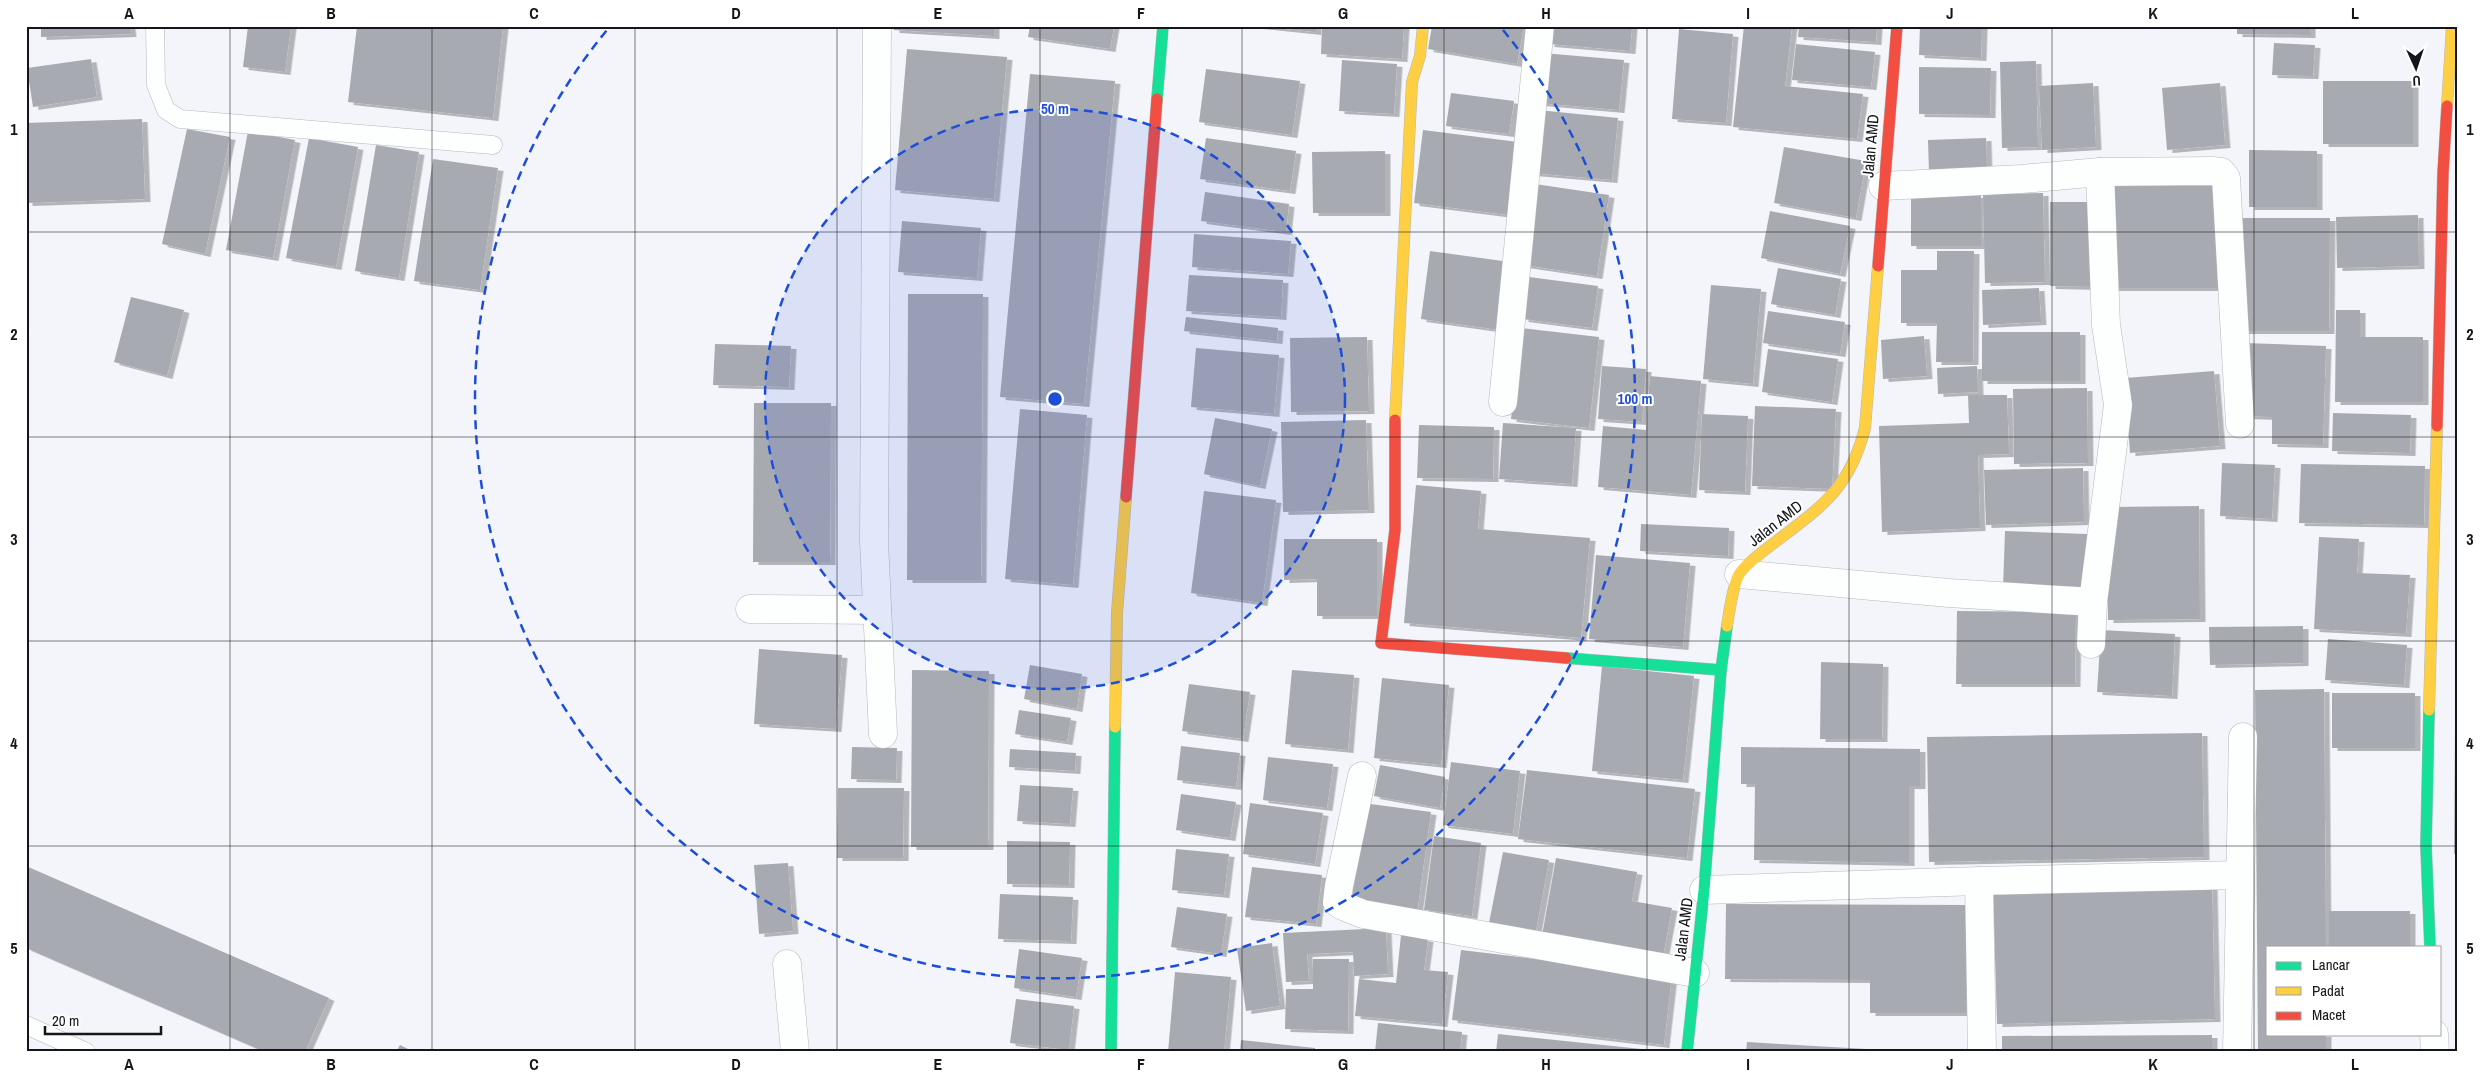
<svg xmlns="http://www.w3.org/2000/svg" width="2484" height="1078" font-family="'Archivo Narrow',sans-serif">
<style>
.building{fill:#a8aab1;filter:url(#shadow)}
.lines{fill:none;stroke-linecap:round;stroke-linejoin:round}
.lane-casing{stroke:#b6b8bc;stroke-width:19}
.street-casing{stroke:#b6b8bc;stroke-width:29}
.fast-casing{stroke:#b6b8bc;stroke-width:12}
.slow-casing{stroke:#b6b8bc;stroke-width:12}
.jam-casing{stroke:#b6b8bc;stroke-width:12}
.lane{stroke:#fdfefe;stroke-width:18}
.street{stroke:#fdfefe;stroke-width:28}
.fast{stroke:#16e098;stroke-width:11}
.slow{stroke:#ffcf43;stroke-width:11}
.jam{stroke:#f24e42;stroke-width:11}
.grid{fill:none;stroke:#14161a;stroke-width:1;stroke-opacity:0.55}
.ring{fill:none;stroke:#1d4ed8;stroke-width:2.5;stroke-dasharray:9 6}
.labels{text-anchor:middle;stroke-width:4;stroke-linejoin:round;paint-order:stroke}
.street-label{font-size:16px;fill:#14161a;stroke:#fff}
.centre{fill:#1d4ed8;stroke:#fff;stroke-width:2.5}
.ring-label{font-size:15px;text-anchor:middle;font-weight:bold;fill:#1d4ed8;stroke:#fff;stroke-width:4;stroke-linejoin:round;paint-order:stroke}
.neatline{fill:none;stroke:#14161a;stroke-width:2}
.grid-label{font-size:16px;text-anchor:middle;font-weight:bold;fill:#14161a}
</style>
<defs>
<filter id="shadow"><feDropShadow dx="5.5" dy="3" stdDeviation="0" flood-color="#0004"/></filter>
</defs>
<rect width="100%" height="100%" fill="#f4f5fa"/>
<!-- building -->
<g class="building">
<polygon points="41,26 130,26 131,34 41,37"/>
<polygon points="248,26 291,26 285,72 243,67"/>
<polygon points="357,26 503,26 493,118 348,102"/>
<polygon points="894,26 994,26 994,36 894,30"/>
<polygon points="1030,26 1114,26 1110,49 1028,37"/>
<polygon points="1258,26 1316,26 1316,32"/>
<polygon points="1322,26 1404,26 1402,59 1321,54"/>
<polygon points="1432,26 1524,26 1517,64 1428,49"/>
<polygon points="1550,26 1632,26 1630,51 1549,44"/>
<polygon points="1744,26 1792,26 1785,86 1863,94 1857,139 1733,127"/>
<polygon points="1799,26 1877,26 1876,42 1798,37"/>
<polygon points="1920,26 1982,26 1981,58 1919,55"/>
<polygon points="2237,26 2310,26 2310,35 2237,34"/>
<polygon points="1679,29 1733,34 1726,123 1672,119"/>
<polygon points="2274,43 2315,45 2313,76 2272,75"/>
<polygon points="1796,44 1875,52 1871,87 1792,80"/>
<polygon points="907,49 1007,57 994,199 895,190"/>
<polygon points="1543,53 1624,60 1619,110 1539,103"/>
<polygon points="91,59 97,97 33,107 27,68"/>
<polygon points="1342,60 1397,64 1394,114 1339,111"/>
<polygon points="2036,61 2038,147 2002,148 2000,62"/>
<polygon points="1919,67 1991,68 1990,115 1919,114"/>
<polygon points="1206,69 1300,81 1292,135 1199,122"/>
<polygon points="1030,74 1115,81 1084,404 1000,397"/>
<rect x="2323" y="81" width="90" height="63"/>
<polygon points="2093,83 2096,147 2042,150 2039,86"/>
<polygon points="2220,83 2225,145 2167,150 2162,88"/>
<polygon points="1451,93 1514,101 1509,134 1446,126"/>
<polygon points="1538,110 1618,118 1612,180 1531,173"/>
<polygon points="142,119 145,199 27,203 26,123"/>
<polygon points="187,129 230,137 205,254 162,244"/>
<polygon points="1423,130 1518,142 1508,215 1414,203"/>
<polygon points="248,131 295,140 273,258 226,250"/>
<polygon points="309,138 358,147 336,267 286,258"/>
<polygon points="1206,138 1296,151 1290,191 1200,179"/>
<polygon points="1986,138 1987,171 1929,173 1928,140"/>
<polygon points="376,145 419,152 399,278 355,271"/>
<polygon points="1784,147 1866,161 1856,218 1774,203"/>
<polygon points="2249,150 2317,151 2317,207 2249,207"/>
<polygon points="1385,151 1385,213 1313,213 1312,152"/>
<polygon points="433,159 498,168 480,290 414,281"/>
<polygon points="1535,184 1609,195 1597,276 1523,265"/>
<rect x="2111" y="185" width="110" height="103"/>
<polygon points="1205,192 1289,204 1286,232 1201,221"/>
<polygon points="2043,193 2045,282 1985,283 1983,194"/>
<rect x="1911" y="195" width="70" height="51"/>
<polygon points="2050,202 2097,202 2096,287 2050,286"/>
<polygon points="1770,211 1850,226 1840,274 1761,258"/>
<polygon points="2418,215 2419,266 2337,268 2336,217"/>
<polygon points="2239,218 2330,218 2329,331 2239,331"/>
<polygon points="902,221 981,228 977,278 898,272"/>
<polygon points="1194,234 1291,241 1288,274 1192,267"/>
<polygon points="1430,251 1510,262 1500,330 1421,319"/>
<polygon points="1937,251 1974,251 1973,362 1936,362 1937,323 1901,323 1901,270 1937,270"/>
<polygon points="1778,268 1841,279 1835,315 1771,304"/>
<polygon points="1189,275 1283,280 1281,317 1186,311"/>
<polygon points="1529,277 1598,286 1592,328 1523,319"/>
<polygon points="1711,285 1761,289 1753,384 1703,379"/>
<polygon points="2039,288 2041,322 1983,325 1982,290"/>
<polygon points="908,294 983,294 981,580 907,580"/>
<polygon points="131,297 184,310 167,376 114,362"/>
<polygon points="2336,310 2360,310 2360,337 2423,337 2423,402 2335,402"/>
<polygon points="1768,311 1845,322 1840,354 1763,343"/>
<polygon points="1186,317 1278,328 1277,341 1184,331"/>
<polygon points="1521,328 1599,337 1589,428 1511,419"/>
<rect x="1982" y="332" width="98" height="49"/>
<polygon points="1924,336 1927,376 1883,379 1881,340"/>
<polygon points="1367,337 1369,411 1291,412 1290,338"/>
<polygon points="2245,343 2326,346 2323,445 2272,444 2272,417 2242,416"/>
<polygon points="715,344 791,346 789,387 713,385"/>
<polygon points="1196,348 1279,355 1274,414 1191,407"/>
<polygon points="1768,349 1838,359 1832,402 1762,392"/>
<polygon points="1602,366 1646,369 1642,422 1598,419"/>
<polygon points="1977,366 1978,392 1938,394 1937,368"/>
<polygon points="2214,371 2220,446 2130,453 2125,378"/>
<polygon points="1650,376 1701,381 1691,495 1598,487 1603,426 1646,430"/>
<polygon points="2087,388 2088,463 2014,464 2013,389"/>
<polygon points="1968,395 2007,395 2009,454 1978,455 1980,528 1882,532 1879,426 1969,423"/>
<polygon points="754,403 831,403 830,562 753,562"/>
<polygon points="1755,406 1836,409 1832,489 1752,486"/>
<polygon points="1020,409 1087,415 1073,585 1005,579"/>
<polygon points="2333,413 2411,415 2410,453 2332,451"/>
<polygon points="1702,414 1748,416 1745,492 1699,490"/>
<polygon points="1215,418 1272,429 1260,486 1204,474"/>
<polygon points="1366,420 1369,510 1283,512 1281,422"/>
<polygon points="1503,423 1576,428 1572,484 1499,479"/>
<polygon points="1419,425 1494,427 1493,479 1417,478"/>
<polygon points="2222,463 2275,465 2272,519 2220,516"/>
<polygon points="2301,464 2425,466 2424,525 2299,523"/>
<polygon points="2083,468 2084,522 1986,525 1984,470"/>
<polygon points="1416,485 1481,491 1478,529 1590,538 1581,638 1404,623"/>
<polygon points="1204,491 1276,500 1262,603 1191,593"/>
<polygon points="2199,506 2200,619 2108,620 2107,507"/>
<polygon points="1641,524 1729,528 1728,556 1640,551"/>
<polygon points="2005,531 2087,534 2085,591 2003,589"/>
<polygon points="2319,537 2359,539 2357,573 2410,575 2406,634 2314,629"/>
<polygon points="1284,539 1377,539 1377,616 1317,616 1317,579 1284,580"/>
<polygon points="1596,555 1690,563 1683,647 1589,639"/>
<polygon points="1957,611 2076,612 2075,684 1956,684"/>
<polygon points="2303,626 2303,663 2210,665 2209,627"/>
<polygon points="2101,630 2175,634 2172,696 2097,692"/>
<polygon points="2328,639 2407,645 2404,685 2325,680"/>
<polygon points="759,649 842,655 836,729 754,724"/>
<polygon points="1821,662 1883,664 1882,739 1820,739"/>
<polygon points="1030,665 1082,674 1077,709 1024,699"/>
<polygon points="1602,666 1694,676 1683,780 1592,771"/>
<polygon points="912,670 989,671 988,847 911,847"/>
<polygon points="1292,670 1354,675 1348,750 1285,744"/>
<polygon points="1382,678 1449,685 1441,765 1374,758"/>
<polygon points="1189,684 1250,692 1243,739 1182,731"/>
<polygon points="2324,689 2326,947 2268,947 2268,1034 2326,1034 2326,1052 2258,1052 2255,690"/>
<rect x="2332" y="693" width="83" height="55"/>
<polygon points="1019,710 1071,718 1067,742 1015,734"/>
<polygon points="2455,726 2458,726 2458,854 2454,854"/>
<polygon points="2202,733 2204,857 1929,862 1927,737"/>
<polygon points="1181,746 1240,753 1236,787 1177,780"/>
<polygon points="852,747 897,748 896,780 851,779"/>
<polygon points="1741,747 1920,749 1920,786 1909,786 1909,863 1754,860 1755,784 1741,784"/>
<polygon points="1010,749 1076,753 1075,771 1009,767"/>
<polygon points="1268,757 1333,764 1327,808 1263,800"/>
<polygon points="1451,762 1520,771 1513,834 1443,825"/>
<polygon points="1380,765 1445,777 1440,808 1374,796"/>
<polygon points="1527,770 1695,789 1687,858 1518,839"/>
<polygon points="1020,785 1073,788 1070,824 1017,821"/>
<polygon points="838,788 904,788 903,858 837,858"/>
<polygon points="1181,794 1236,802 1230,838 1176,830"/>
<polygon points="1250,803 1323,813 1315,864 1243,854"/>
<polygon points="1363,803 1431,812 1417,913 1350,903"/>
<polygon points="1434,836 1481,843 1472,916 1424,910"/>
<polygon points="1007,841 1070,842 1069,885 1007,884"/>
<polygon points="1176,849 1229,854 1224,895 1172,890"/>
<polygon points="1503,852 1549,860 1535,936 1488,928"/>
<polygon points="1556,858 1637,872 1632,901 1672,908 1662,962 1541,941"/>
<polygon points="788,863 793,931 759,934 754,865"/>
<polygon points="26,866 329,998 305,1052 265,1052 26,948"/>
<polygon points="1252,867 1322,875 1316,924 1245,917"/>
<polygon points="2212,882 2215,1019 1997,1024 1993,888"/>
<polygon points="1000,894 1073,897 1071,941 998,939"/>
<polygon points="1726,904 1966,905 1966,1013 1870,1013 1870,980 1725,979"/>
<polygon points="1177,907 1227,914 1221,954 1171,947"/>
<rect x="2329" y="911" width="81" height="36"/>
<polygon points="1386,928 1388,974 1354,976 1353,952 1307,954 1309,981 1286,982 1283,933"/>
<polygon points="1401,935 1428,939 1424,970 1448,972 1442,1024 1355,1016 1359,979 1396,983"/>
<polygon points="1272,943 1280,1006 1246,1011 1237,948"/>
<polygon points="1019,949 1082,958 1076,997 1014,988"/>
<polygon points="1461,950 1672,975 1664,1045 1452,1020"/>
<polygon points="1313,959 1349,959 1348,1031 1285,1029 1286,989 1313,989"/>
<polygon points="1175,972 1231,977 1224,1052 1168,1052"/>
<polygon points="1016,999 1074,1006 1069,1050 1010,1043"/>
<polygon points="1378,1023 1462,1032 1460,1052 1375,1052"/>
<polygon points="1498,1034 1651,1050 1651,1052 1496,1052"/>
<polygon points="2212,1035 2212,1052 2002,1052 2002,1036"/>
<polygon points="1241,1040 1315,1048 1315,1052 1240,1052"/>
<polygon points="1747,1042 1884,1050 1884,1052 1746,1052"/>
<polygon points="400,1045 414,1052 396,1052"/>
</g>
<g class="lines">
<defs>
<g id="lane">
<polyline points="155,26 156,85 166,110 180,119 493,145"/>
<polyline points="26,1025 86,1052"/>
</g>
<g id="street">
<polyline points="877,26 874,541 883,734"/>
<polyline points="2100,172 2212,171 2221,172 2226,178 2240,424"/>
<polyline points="1883,186 2022,179 2100,172 2106,325 2118,405 2093,602 2091,644"/>
<polyline points="1503,402 1540,26"/>
<polyline points="1739,574 1949,593 2093,602"/>
<polyline points="750,609 877,610"/>
<polyline points="1362,776 1339,886 1337,902 1343,906 1363,914 1695,973"/>
<polyline points="1979,881 1982,1052"/>
<polyline points="1704,890 1979,881 2240,875"/>
<polyline points="787,964 795,1052"/>
<polyline points="2434,1034 2435,1052"/>
<polyline points="2237,1052 2243,737"/>
</g>
<g id="fast">
<polyline points="1157,99 1163,26"/>
<polyline points="1566,658 1721,670"/>
<polyline points="2429,710 2426,846 2430,947"/>
<polyline points="1111,1052 1115,727"/>
<polyline points="1687,1052 1704,890 1721,670 1727,626"/>
</g>
<g id="slow">
<polyline points="2447,106 2452,26"/>
<polyline points="1395,420 1412,82 1420,56 1423,26"/>
<path d="M1727,626C1729,613 1733,583 1740,573C1749,561 1766,549 1778,540C1824,505 1850,487 1865,428L1878,266"/>
<polyline points="2429,710 2437,426"/>
<polyline points="1115,727 1117,613 1126,497"/>
</g>
<g id="jam">
<polyline points="1878,266 1897,26"/>
<polyline points="1395,420 1395,530 1381,643 1566,658"/>
<polyline points="2437,426 2443,173 2447,106"/>
<polyline points="1126,497 1157,99"/>
</g>
</defs>
<!-- lane casing -->
<use href="#lane" class="lane-casing"/>
<!-- street casing -->
<use href="#street" class="street-casing"/>
<!-- fast casing -->
<use href="#fast" class="fast-casing"/>
<!-- slow casing -->
<use href="#slow" class="slow-casing"/>
<!-- jam casing -->
<use href="#jam" class="jam-casing"/>
<!-- lane -->
<use href="#lane" class="lane"/>
<!-- street -->
<use href="#street" class="street"/>
<!-- fast -->
<use href="#fast" class="fast"/>
<!-- slow -->
<use href="#slow" class="slow"/>
<!-- jam -->
<use href="#jam" class="jam"/>
</g>
<!-- grid -->
<path class="grid" d="M230,26V1052M432,26V1052M635,26V1052M837,26V1052M1040,26V1052M1242,26V1052M1444,26V1052M1647,26V1052M1849,26V1052M2052,26V1052M2254,26V1052M26,232H2458M26,437H2458M26,641H2458M26,846H2458"/>
<!-- distance rings -->
<circle cx="1055" cy="399" r="290" fill="#1d4ed8" fill-opacity=".12"/>
<g class="ring">
<circle cx="1055" cy="399" r="290"/>
<path d="M1503 30A580 580 0 1 1 607 30"/>
</g>
<g class="labels">
<!-- street labels -->
<g class="street-label">
<text transform="translate(1870 146) rotate(-85)" y="6">Jalan AMD</text>
<text transform="translate(1775 523) rotate(-38)" y="6">Jalan AMD</text>
<text transform="translate(1683 929) rotate(-83)" y="6">Jalan AMD</text>
</g>
</g>
<circle cx="1055" cy="399" r="8" class="centre"/>
<g class="ring-label">
<text x="1055" y="114">50 m</text>
<text x="1635" y="404">100 m</text>
</g>
<!-- border -->
<rect width="2484" height="1078" fill="none" stroke="#ffffff" stroke-width="55"/>
<!-- legend -->
<rect x="2266" y="946" width="175" height="90" fill="#ffffff" stroke="#a1a2a3"/>
<rect x="2276" y="962" width="25" height="8" fill="#16e098" stroke="#a1a2a3"/>
<text x="2312" y="970" font-size="15" fill="#14161a">Lancar</text>
<rect x="2276" y="987" width="25" height="8" fill="#ffcf43" stroke="#a1a2a3"/>
<text x="2312" y="996" font-size="15" fill="#14161a">Padat</text>
<rect x="2276" y="1012" width="25" height="8" fill="#f24e42" stroke="#a1a2a3"/>
<text x="2312" y="1020" font-size="15" fill="#14161a">Macet</text>
<!-- north arrow -->
<g transform="translate(2416 68) rotate(177)" stroke="#ffffff" stroke-width="4" paint-order="stroke">
<path d="M0-4L9 19L0 12L-9 19Z" fill="#14161a"/>
<text y="-8" font-size="14" font-weight="bold" text-anchor="middle" fill="#14161a">U</text>
</g>
<!-- scale -->
<path d="M45 1026v8h116v-8" fill="none" stroke="#14161a" stroke-width="2.5"/>
<text x="52" y="1026" font-size="15" fill="#14161a" stroke="#ffffff" stroke-width="4" paint-order="stroke">20 m</text>
<rect x="28" y="28" width="2428" height="1022" class="neatline"/>
<g class="grid-label">
<text x="129" y="19">A</text>
<text x="331" y="19">B</text>
<text x="534" y="19">C</text>
<text x="736" y="19">D</text>
<text x="938" y="19">E</text>
<text x="1141" y="19">F</text>
<text x="1343" y="19">G</text>
<text x="1546" y="19">H</text>
<text x="1748" y="19">I</text>
<text x="1950" y="19">J</text>
<text x="2153" y="19">K</text>
<text x="2355" y="19">L</text>
<text x="14" y="135">1</text>
<text x="2470" y="135">1</text>
<text x="14" y="340">2</text>
<text x="2470" y="340">2</text>
<text x="14" y="545">3</text>
<text x="2470" y="545">3</text>
<text x="14" y="749">4</text>
<text x="2470" y="749">4</text>
<text x="14" y="954">5</text>
<text x="2470" y="954">5</text>
<text x="129" y="1070">A</text>
<text x="331" y="1070">B</text>
<text x="534" y="1070">C</text>
<text x="736" y="1070">D</text>
<text x="938" y="1070">E</text>
<text x="1141" y="1070">F</text>
<text x="1343" y="1070">G</text>
<text x="1546" y="1070">H</text>
<text x="1748" y="1070">I</text>
<text x="1950" y="1070">J</text>
<text x="2153" y="1070">K</text>
<text x="2355" y="1070">L</text>
</g>
</svg>
